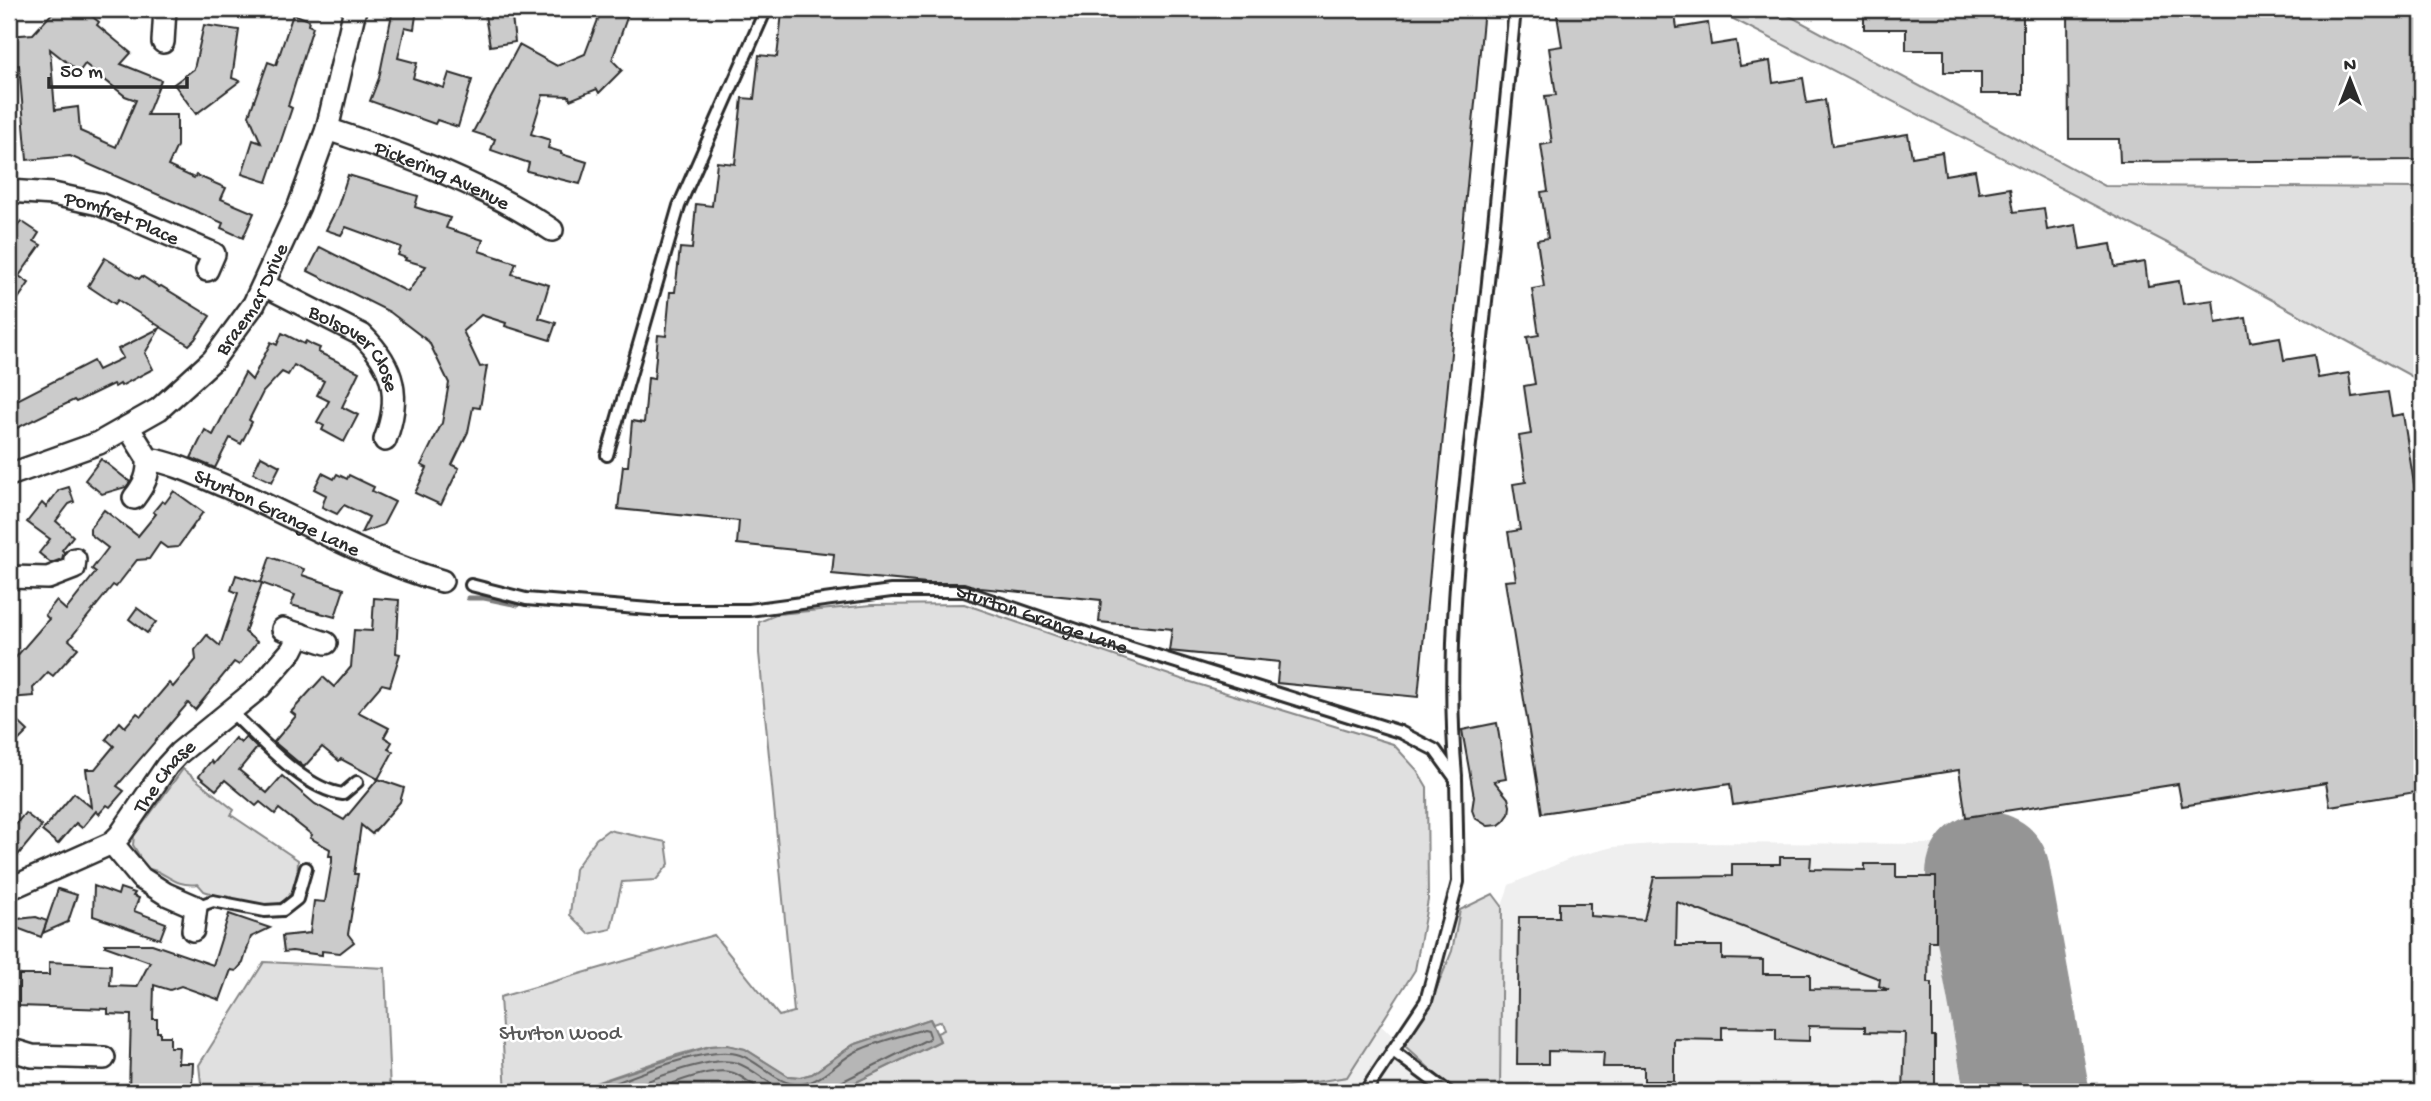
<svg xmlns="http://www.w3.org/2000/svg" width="2431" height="1101" font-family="'Gochi Hand',sans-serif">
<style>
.built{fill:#efefef}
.green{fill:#e0e0e0;stroke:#868686;stroke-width:2}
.water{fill:#b6b6b6;stroke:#7e7e7e;stroke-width:2}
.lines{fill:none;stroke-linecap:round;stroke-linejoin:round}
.shore{stroke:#636363;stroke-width:2}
.stream{stroke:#7e7e7e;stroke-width:5}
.runway{stroke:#959595;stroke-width:124}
.building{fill:#cbcbcb;stroke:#2b2b2b;stroke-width:2;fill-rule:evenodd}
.lane-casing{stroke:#2b2b2b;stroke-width:16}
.street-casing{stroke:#2b2b2b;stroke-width:26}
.lane{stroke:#fff;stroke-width:10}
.street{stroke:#fff;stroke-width:21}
.labels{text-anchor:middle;stroke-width:5;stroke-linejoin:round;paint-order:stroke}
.street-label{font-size:21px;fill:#2b2b2b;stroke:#fff}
.park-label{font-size:21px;fill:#585858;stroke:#fff}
</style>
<rect width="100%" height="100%" fill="#fff"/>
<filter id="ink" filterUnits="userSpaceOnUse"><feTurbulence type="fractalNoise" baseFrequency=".0143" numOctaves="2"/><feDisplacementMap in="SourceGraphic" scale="14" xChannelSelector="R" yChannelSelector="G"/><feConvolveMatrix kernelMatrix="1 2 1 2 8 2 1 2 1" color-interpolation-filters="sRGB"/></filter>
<g filter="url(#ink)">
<!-- built -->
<g class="built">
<polygon points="1668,843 1945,844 1978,1092 1496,1092 1500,1088 1502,906 1509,885 1574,857 1613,847"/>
<polygon points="1381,1025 1455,1092 1249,1092 1347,1077"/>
</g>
<!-- green -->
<g class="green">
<polygon points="1714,9 1777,9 2105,186 2420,188 2422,201 2422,382 2177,248"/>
<polygon points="964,604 1181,679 1393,744 1417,770 1427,787 1428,900 1415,970 1347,1077 1249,1092 836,1092 940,1041 937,1033 944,1030 941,1021 933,1024 930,1019 853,1045 812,1074 800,1077 788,1076 745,1049 727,1045 710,1046 677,1055 569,1092 506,1092 500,997 714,935 779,1016 794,1012 759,653 759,622 778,614 872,605"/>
<path d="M183,769L234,810L231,815L298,860C298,928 248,905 204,891L198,884C171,888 165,868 145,869L136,858L139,855L133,845L134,836Z"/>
<polygon points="608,830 666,842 669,864 656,880 622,882 611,929 589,934 570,915 575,869 596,839"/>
<polygon points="1493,894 1502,906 1500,1089 1496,1092 1455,1092 1405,1046 1432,1000 1452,951 1460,910"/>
<polygon points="264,962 385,968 390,1092 202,1092 199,1065"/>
</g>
<!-- water -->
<polygon class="water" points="930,1019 940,1041 836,1092 569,1092 710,1046 727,1045 745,1049 788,1076 800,1077 812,1074 853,1045"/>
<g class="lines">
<!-- shore -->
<g class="shore">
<path d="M591,1092C626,1080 706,1043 740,1055C761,1062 778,1087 802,1084C824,1081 838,1060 857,1051C878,1041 902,1036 924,1029L928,1030L930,1036L928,1039L839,1083L835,1092"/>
<path d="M617,1092C645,1083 709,1054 737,1063C757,1070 771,1089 794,1092"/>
<path d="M649,1092C670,1085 715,1064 736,1074C746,1079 755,1087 765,1092"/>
</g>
<!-- stream -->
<polyline class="stream" points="468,598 484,598 518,605"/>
<!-- runway -->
<polyline class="runway" points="1988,874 2027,1092"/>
</g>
<!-- building -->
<g class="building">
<path d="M56,9H83L99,22L97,25L131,53L121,64L161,80L147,115H177V146L168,166L194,178L196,175L226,188L221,199L254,213L243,238L221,228L223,223L70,156L27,160L19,65L9,66V36L33,34ZM50,49L79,72L85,64L125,96L136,100L116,147L80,131L78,107L55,110Z"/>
<polygon points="393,9 417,9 414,29 405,27 398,58 417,63 413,78 444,88 449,73 472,80 458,127 437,120 435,124 370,101 379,78"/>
<polygon points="484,9 511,9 515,42 490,46"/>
<polygon points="602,9 630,9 612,60 622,70 599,93 597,89 570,100 569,96 543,95 531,134 550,140 548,148 561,152 561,154 587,162 580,184 527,171 529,163 491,150 495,139 473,132 519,45 557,66 585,54"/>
<polygon points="794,9 1484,9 1418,697 1277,683 1279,662 1169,651 1172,629 1099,622 1101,600 980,588 964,583 927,583 832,574 834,554 737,544 739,521 618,509 623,466 628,466 632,421 644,423 648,378 654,379 658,335 666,336 670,292 675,292 680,248 692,249 696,204 712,206 717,162 735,164 742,98 754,99 759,55 777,57 782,13 793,14"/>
<polygon points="1556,9 1674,9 1677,28 1708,23 1711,45 1736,41 1740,66 1770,61 1773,83 1803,78 1807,103 1825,100 1832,146 1908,134 1912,157 1942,152 1945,175 1975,170 1979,193 2010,188 2014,212 2044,208 2047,230 2076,225 2080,249 2111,244 2115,267 2145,262 2148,286 2179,281 2183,304 2213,300 2216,323 2246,318 2250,342 2280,337 2284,360 2314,355 2318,378 2349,373 2352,397 2388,392 2392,416 2403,414 2422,535 2422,791 2330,806 2326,783 2182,806 2178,784 1966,817 1959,770 1733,805 1730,784 1542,813 1505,581 1516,580 1508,532 1520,530 1513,484 1526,482 1519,436 1531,434 1524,386 1535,384 1527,337 1539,335 1532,289 1544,287 1537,240 1548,238 1541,192 1548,191 1541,145 1552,143 1545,96 1556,95 1549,48 1562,46"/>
<polygon points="1864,9 2023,9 2023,94 1981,94 1981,72 1944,72 1944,50 1906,50 1906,29 1864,29"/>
<polygon points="2068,9 2422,9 2422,160 2120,162 2119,139 2069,139"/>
<polygon points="293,14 309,20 308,25 313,27 288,106 292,108 267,182 242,174 253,140 261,143 249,115 268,62 276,65"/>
<polygon points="204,25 239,30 232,78 240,81 196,114 174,84 194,69"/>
<polygon points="348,175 418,196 415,207 450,218 446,228 483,240 479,251 516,263 512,274 549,285 539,318 556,323 550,340 505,326 506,323 481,315 463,331 480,367 487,366 480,408 473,407 468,432 452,465 459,468 441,505 415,493 427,468 421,465 442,423 449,383 429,342 390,312 308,271 320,247 408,292 426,266 405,260 406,258 398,255 401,247 346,227 341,235 326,230 338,206"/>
<polygon points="21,221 39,233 34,241 41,245 19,276 29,283 9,312 9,239"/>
<polygon points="105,258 139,279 142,276 159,287 161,286 210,316 195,339 189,345 118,300 115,304 88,286"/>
<polygon points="160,328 145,353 153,369 121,386 120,384 115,387 113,384 76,402 74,400 9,432 9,404 93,361 98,370 123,358 118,349"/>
<polygon points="282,333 304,344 306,341 313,345 320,348 318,352 359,372 342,407 358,415 344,442 322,430 324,426 317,422 329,401 317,395 324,381 294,365 288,375 282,372 263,392 249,420 252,422 241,444 230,438 215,468 191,458 205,430 213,435 245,373 252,380 271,342 277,345"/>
<polygon points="261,456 280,466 272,482 253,473"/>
<polygon points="101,459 130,482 126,487 102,494 85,480"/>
<polygon points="322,473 334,479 337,474 347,479 349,475 374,487 372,491 395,502 383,525 361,533 369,517 344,505 337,514 322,507 326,495 314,489"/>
<polygon points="69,487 74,502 69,504 56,521 73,536 62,550 64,552 62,559 51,563 39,553 50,539 27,522 42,503 46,507 59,490"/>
<polygon points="174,491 203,512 178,547 167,548 160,543 149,559 137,560 116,587 113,585 69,640 78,648 53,676 48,672 33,688 34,696 9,698 9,665 49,619 45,615 56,601 66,610 96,572 92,569 108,548 90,534 90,528 104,510 138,536 156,514 153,512 162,501 165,503"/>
<polygon points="270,557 304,569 302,575 344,589 335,617 291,605 295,595 261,583"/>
<polygon points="236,575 262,583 245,632 257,642 239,665 234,662 195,710 188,703 117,786 124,791 110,807 107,805 99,814 96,811 82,828 76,823 58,844 42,831 74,793 91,807 86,769 95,769 114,746 106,739 120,722 125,727 137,713 141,716 169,683 173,687 196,660 195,650 207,635 220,646 238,593 231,590"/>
<polygon points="374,598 399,600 396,653 400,654 390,686 382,684 358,712 389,728 384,737 392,742 388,749 393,752 378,779 341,759 339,761 322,747 304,767 274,742 296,716 291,712 323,677 334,687 351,667 354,630 372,631"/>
<polygon points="137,608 156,622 147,633 129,619"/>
<polygon points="9,713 28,731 9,750"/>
<polygon points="1497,723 1506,779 1494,781 1508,798 1510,806 1509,814 1504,821 1499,825 1488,826 1475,818 1472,810 1474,797 1462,730"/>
<polygon points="246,737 257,748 239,770 267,793 282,776 315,804 344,820 378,779 404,788 400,802 372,834 361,825 354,874 358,874 348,934 354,942 340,953 322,951 322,955 292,951 284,952 282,936 310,933 314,901 325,902 332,862 332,856 329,856 330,849 310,838 312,835 279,809 275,814 260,802 256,806 225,780 216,790 199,776 211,761 213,764 235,738 241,743"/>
<polygon points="25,813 42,826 9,866 9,832"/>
<path d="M1780,857H1811L1810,869L1865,870V864H1896V877H1936V941H1929L1928,983H1932V1036H1935V1092H1903L1905,1033L1865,1032V1027L1809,1026V1041L1776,1040V1028L1722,1027V1040L1674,1039V1081H1644V1067H1603L1604,1052L1548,1051V1064H1517L1519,917H1559V903H1590V916L1644,920L1654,877L1732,876V864H1780ZM1677,902L1880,979L1879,986L1889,990L1810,989V974H1763V960L1722,959V946H1676Z"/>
<polygon points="94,886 118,895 120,888 135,893 133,896 139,898 134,911 166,923 160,939 93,916"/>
<polygon points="58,889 77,895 68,922 43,933"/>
<polygon points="229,914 270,928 251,937 243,963 236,971 231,970 220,1000 181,986 170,990 154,985 153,1019 157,1019 157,1032 160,1032 160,1036 170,1036 170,1047 179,1047 178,1063 193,1063 192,1085 162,1085 162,1092 129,1092 131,1015 108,1014 108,1009 19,1006 19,975 49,975 49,962 111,965 110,986 137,987 150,962 105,946 105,944 152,944 213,965"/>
<polygon points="36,917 47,921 41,937 9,925 9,920"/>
</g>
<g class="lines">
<defs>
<g id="lane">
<polyline points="607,455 679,206 766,9"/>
<path id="s1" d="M471,585L526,599L662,610H749L891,591H964L1109,641L1400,732L1435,750L1456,779L1458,882L1426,1001L1365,1092"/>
<path d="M231,712C260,738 303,789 343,794L357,782"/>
<path d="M1456,776C1444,641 1463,507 1478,374C1492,252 1503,130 1515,9"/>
<polyline points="196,907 213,901 265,911 283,910 297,899 306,868"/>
<polyline points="1393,1051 1448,1092"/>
</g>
<g id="street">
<polyline points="163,42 165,9"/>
<path id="s2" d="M327,129C403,154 485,185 552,230"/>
<path id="s3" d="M9,191L53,194L99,204L214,254L207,270"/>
<path id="s4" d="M264,285L362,335C395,367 401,398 385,440"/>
<path id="s5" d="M128,427L148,459C176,463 202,477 229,488C299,519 368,560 442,581"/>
<path id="s6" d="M9,475L99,443L159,409L213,360L254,304L299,206L327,129L355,9"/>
<path d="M134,498C144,485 149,476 148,459"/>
<polyline points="9,577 48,578 74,568 75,559"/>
<polyline points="283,629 326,643"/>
<polyline points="112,843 141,878 166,894 196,907 193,930"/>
<path id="s7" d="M9,889L112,843L120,835L167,766L179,753L260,687L292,650L300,634"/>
<polyline points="9,1049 32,1056 104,1058"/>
</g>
</defs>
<!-- lane casing -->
<use href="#lane" class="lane-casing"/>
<!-- street casing -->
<use href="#street" class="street-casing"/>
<!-- lane -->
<use href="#lane" class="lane"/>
<!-- street -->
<use href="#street" class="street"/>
</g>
</g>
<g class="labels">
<!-- street labels -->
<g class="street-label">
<text dy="7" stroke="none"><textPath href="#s2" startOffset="124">Pickering Avenue</textPath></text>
<text dy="7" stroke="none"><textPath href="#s3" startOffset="117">Pomfret Place</textPath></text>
<text dy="7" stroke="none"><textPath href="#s6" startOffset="310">Braemar Drive</textPath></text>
<text dy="7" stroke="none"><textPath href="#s4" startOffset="114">Bolsover Close</textPath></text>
<text dy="7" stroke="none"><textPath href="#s5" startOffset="178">Sturton Grange Lane</textPath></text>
<text dy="7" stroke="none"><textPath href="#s1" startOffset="579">Sturton Grange Lane</textPath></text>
<text dy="7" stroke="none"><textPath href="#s7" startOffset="198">The Chase</textPath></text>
</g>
<!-- park labels -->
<g class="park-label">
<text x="560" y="1039">Sturton Wood</text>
</g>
</g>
<!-- margin -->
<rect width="2431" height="1101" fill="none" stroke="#fff" stroke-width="35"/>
<rect x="18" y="18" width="2396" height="1066" fill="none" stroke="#2b2b2b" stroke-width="2.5" filter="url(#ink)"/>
<!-- north arrow -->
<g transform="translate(2350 80)" stroke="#ffffff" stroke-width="5" paint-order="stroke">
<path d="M0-5L12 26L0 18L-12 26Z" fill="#2b2b2b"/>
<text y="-10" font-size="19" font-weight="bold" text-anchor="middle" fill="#2b2b2b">N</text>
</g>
<!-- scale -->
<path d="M49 77v10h138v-10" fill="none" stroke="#2b2b2b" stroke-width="3.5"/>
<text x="60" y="77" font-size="21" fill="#2b2b2b" stroke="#ffffff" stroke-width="5" paint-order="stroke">50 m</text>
</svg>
